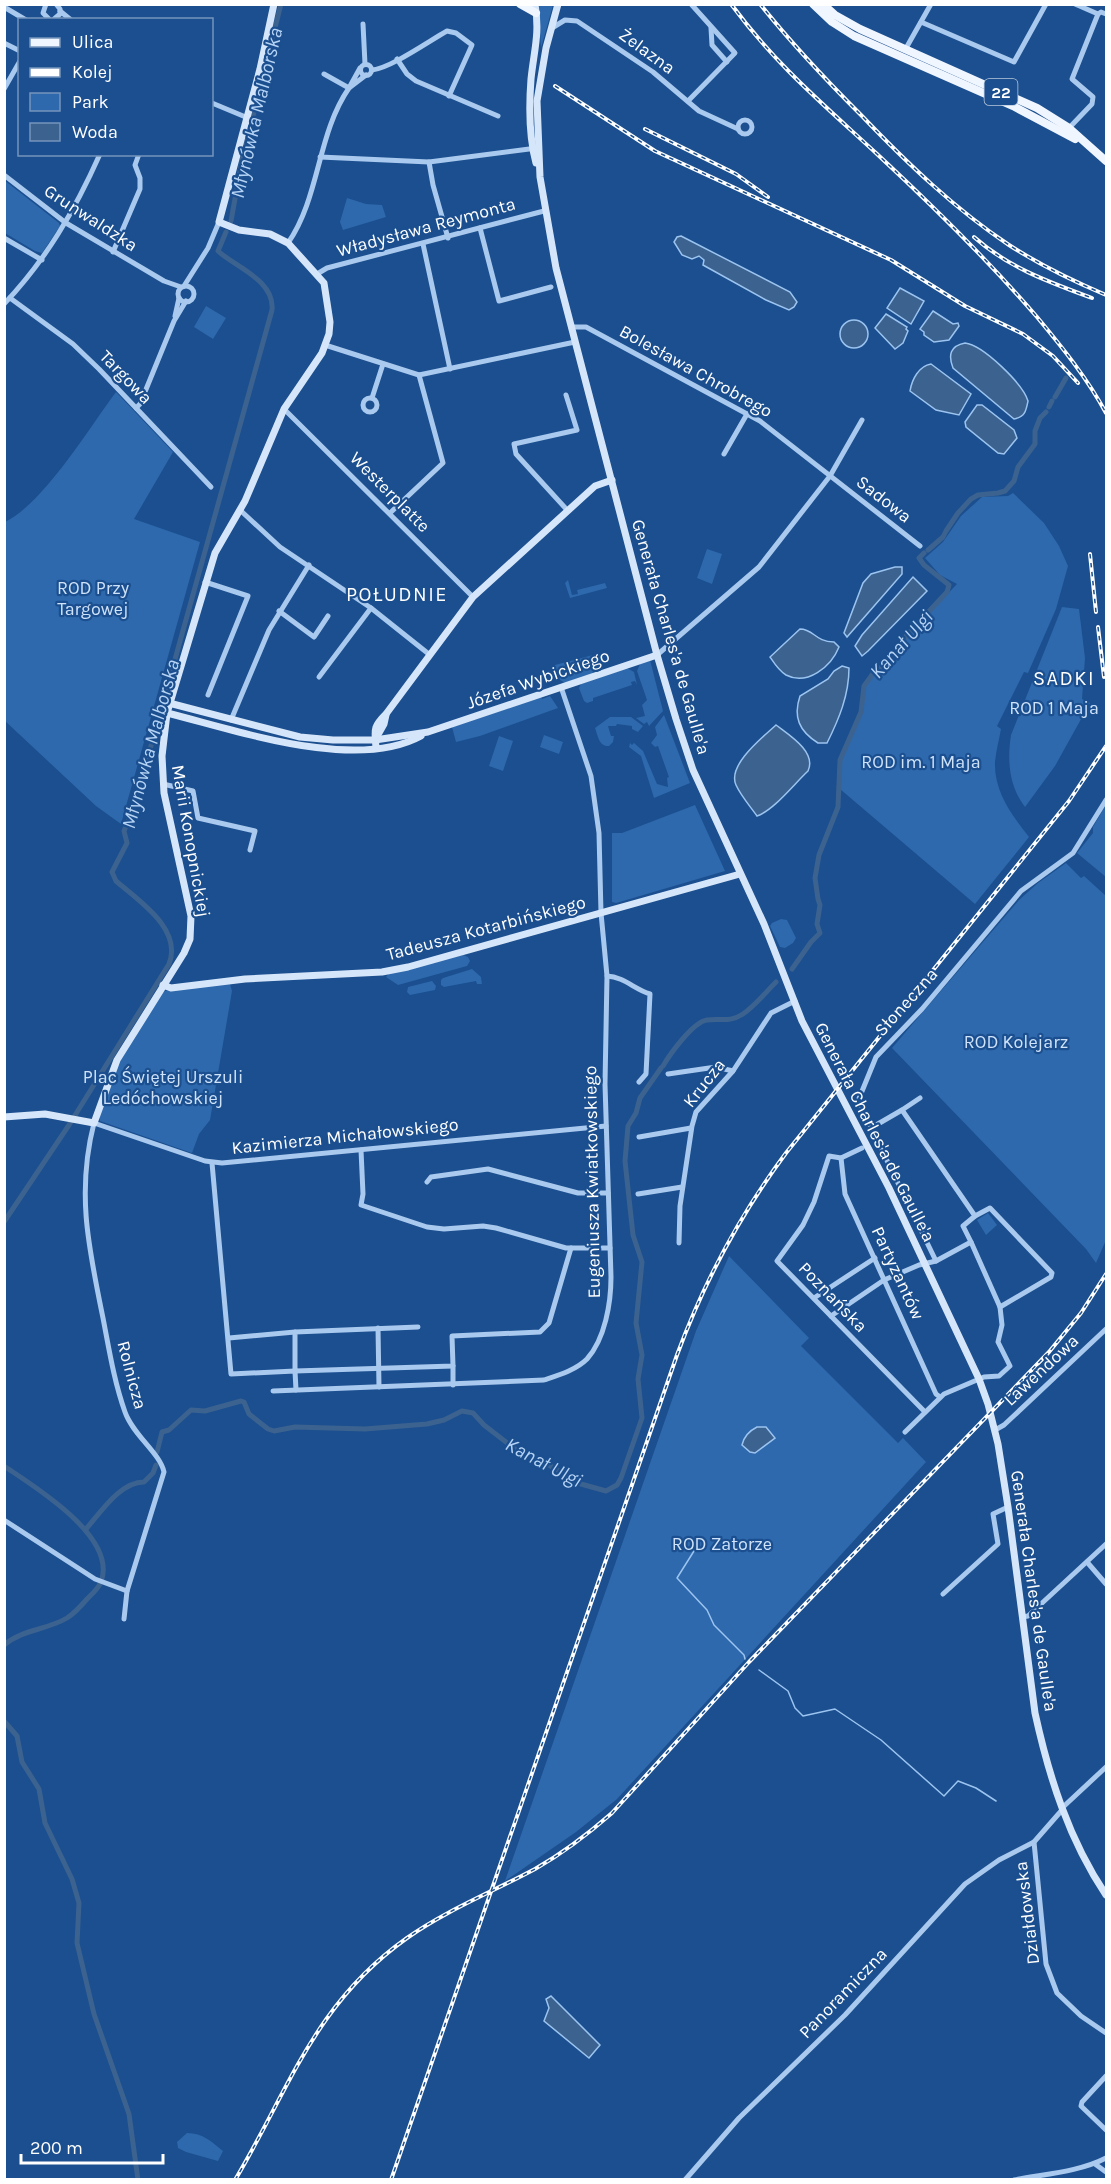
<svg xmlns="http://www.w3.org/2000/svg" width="1111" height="2184" font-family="Karla,sans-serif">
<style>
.green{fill:#2e69ad}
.water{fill:#3c6290;stroke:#9cc4f0;stroke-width:1.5}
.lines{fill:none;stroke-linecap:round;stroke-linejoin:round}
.stream{stroke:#9cc4f0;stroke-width:1.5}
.canal{stroke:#3c6290;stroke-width:5}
.street{stroke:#a9c9ee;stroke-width:5}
.secondary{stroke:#d6e6fa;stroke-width:7}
.primary{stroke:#f0f6ff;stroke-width:8}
.rail-casing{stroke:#fff;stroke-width:4}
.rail{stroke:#1b4f8f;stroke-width:1.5;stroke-dasharray:4.5;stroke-linecap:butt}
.labels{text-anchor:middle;stroke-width:4.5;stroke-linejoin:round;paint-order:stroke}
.shield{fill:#1b4f8f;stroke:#bbcadd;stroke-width:1.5}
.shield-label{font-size:16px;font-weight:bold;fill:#fff}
.street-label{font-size:18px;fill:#fff;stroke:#1b4f8f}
.park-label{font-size:18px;fill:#cfe3fa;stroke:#1b4f8f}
.water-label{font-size:20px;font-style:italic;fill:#b5d3f5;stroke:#1b4f8f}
.neighbourhood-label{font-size:20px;letter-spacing:1.5px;fill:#fff;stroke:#1b4f8f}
</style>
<rect width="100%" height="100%" fill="#1b4f8f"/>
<!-- green -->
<g class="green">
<polygon points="538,5 553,5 541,48"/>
<polygon points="4,180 59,223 60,226 42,253 35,251 5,233"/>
<polygon points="347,198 366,204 382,205 386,217 343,230 340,222"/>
<polygon points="206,306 226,318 213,339 194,327"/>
<path d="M116,392L173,452L134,519L200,542L121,824L96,806L4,720L5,522C44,503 89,428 116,392Z"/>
<path d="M1013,493L1044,523L1059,546L1068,566L1056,609L1028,673L1024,672L997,726L1001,729C999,740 996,751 995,762C994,792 1012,815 1029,837L975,904L840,789L841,759L863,712L864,689L867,681L890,661L907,636L957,584L940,575L925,558L943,542L961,516L982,497L1008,496Z"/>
<polygon points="707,549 722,554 712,584 697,578"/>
<polygon points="568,580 572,595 578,594 577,590 605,583 607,588 570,598 565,583"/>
<path d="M1062,607L1079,609L1085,658L1082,699L1090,703L1055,766L1025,807C1009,786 1007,761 1011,735Z"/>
<polygon points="593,655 596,665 592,674 565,683 557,678 554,669 555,665"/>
<polygon points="650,660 663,711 649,726 647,722 644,724 636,718 645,716 642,705 647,700 637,671 640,664"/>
<polygon points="627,668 634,672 637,685 635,681 631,682 632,685 593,698 593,701 587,703 584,701 579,688 581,684"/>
<polygon points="550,696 558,708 480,736 456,742 452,727 541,697 542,699"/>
<polygon points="664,715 690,783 654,798 641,756 629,747 630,743 632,745 634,743 643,751 657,784 668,787 667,778 669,777 658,746 655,747 651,743 657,735 655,727"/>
<path d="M610,717H631L643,726L638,732L632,729V726L617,724L616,726H608L611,736H614L613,742L609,746C599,747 598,736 595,728Z"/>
<polygon points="544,735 563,742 559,754 540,747"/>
<polygon points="499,736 513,741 503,771 489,766"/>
<polygon points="695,805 725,871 616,903 612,902 612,833 622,833"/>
<polygon points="1106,805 1106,877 1077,853 1093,833 1093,827"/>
<polygon points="1066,863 1081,878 1084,876 1106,896 1106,1240 1096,1263 1086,1249 892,1048 1019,900 1038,883"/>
<polygon points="781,919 787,920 796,938 793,943 785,948 780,947 770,926 772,923"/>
<polygon points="463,955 468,957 470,961 467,966 398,985 386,977 389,973"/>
<polygon points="472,969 481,977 482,984 477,984 476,981 444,987 441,985 441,980 443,978"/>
<polygon points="432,981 436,986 435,990 410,995 407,992 408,987"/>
<polygon points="230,984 232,991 210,1120 199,1134 192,1153 100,1121 99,1116 116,1068 160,994 165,991 210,985"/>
<polygon points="988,1213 997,1225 986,1235 977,1220"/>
<polygon points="729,1256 809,1338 801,1346 898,1443 903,1438 926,1462 617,1799 576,1832 505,1881 696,1331"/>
<path d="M187,2133C203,2133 212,2142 223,2151L218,2161L186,2152L178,2148L177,2142Z"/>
</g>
<!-- water -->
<g class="water">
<polygon points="681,236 790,292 797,302 794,307 789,310 766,300 703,265 704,260 699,256 692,259 682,255 674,242 677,237"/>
<polygon points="900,288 924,301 911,324 887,308"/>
<polygon points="933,311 953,324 958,323 959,326 949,340 934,342 924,335 924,332 920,329"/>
<polygon points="886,314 907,327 906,329 908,331 903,343 895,349 875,328"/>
<circle cx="854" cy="334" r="14"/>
<path d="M965,343C983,345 1023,384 1028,401C1026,411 1025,417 1014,419L953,368C948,355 950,346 965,343Z"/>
<path d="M931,364L971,394L959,415L936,410L910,391C912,379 919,366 931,364Z"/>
<polygon points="977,405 982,405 1014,430 1017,438 1004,454 998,453 966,427 965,422"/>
<polygon points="895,567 902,567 902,574 847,637 844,633 863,583 871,574"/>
<polygon points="913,577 927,591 868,651 862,656 855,646 862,635"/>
<path d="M800,629C814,629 815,642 834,642L839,647C831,667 807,686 786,675C779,671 774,663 770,657Z"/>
<path d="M842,666L849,668C849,695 839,719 827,743H818C799,731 793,717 800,696L828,679L834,671Z"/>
<path d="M776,725C789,735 817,752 808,771C794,784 774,810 757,816C750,806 741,796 736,785C727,765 763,737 776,725Z"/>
<path d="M757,1427H766L775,1438L755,1453L750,1452L742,1445C744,1436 749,1431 757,1427Z"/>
<polygon points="551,1996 600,2045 589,2058 544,2021 549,2008 546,1999"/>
</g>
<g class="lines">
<!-- stream -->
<g class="stream">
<polyline points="694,1551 677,1578 707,1610 714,1625 744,1655 745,1659"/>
<polyline points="759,1670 788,1691 795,1708 803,1716 835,1709 881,1740 944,1796 958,1781 976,1788 996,1801"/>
</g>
<!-- canal -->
<g class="canal">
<polyline points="231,221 242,160 281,4"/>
<polyline points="1055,397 1066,378"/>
<polyline points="1049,407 1052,401"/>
<polyline points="928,550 943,537 946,531 958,513 971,499 978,495 998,493 1005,491 1014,481 1018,467 1035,444 1035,431 1040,418 1046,412"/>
<polyline points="792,969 811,942 820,933 817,924 820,905 818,899 815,878 819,855 838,807 840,760 861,712 864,686 877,668 886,665 906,636 947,592 949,585 924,565 919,558 924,553"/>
<path d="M663,1066C670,1054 693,1022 707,1020C721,1018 729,1023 743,1014C754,1007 766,992 776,982"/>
<path d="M4,1222L69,1125L169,964C183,929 138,900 116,881L112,872L127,843L124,831L134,807L272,310C275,280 235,267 218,251L226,232"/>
<polyline points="157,1452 162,1432 169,1430 191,1410 205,1411 241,1401 244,1402 249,1414 268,1429 274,1431 295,1427 365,1429 427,1424 444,1420 462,1411 473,1413 484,1425 519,1452 530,1454 581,1484 606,1491 617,1485 621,1478 642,1418 638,1379 642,1355 636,1323 642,1262 633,1235 625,1161 628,1126 636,1113 640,1098 661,1068"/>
<path d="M4,1466C35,1487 118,1537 101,1582C98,1589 92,1594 87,1599C81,1606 75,1613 67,1618C47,1630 23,1629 4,1645"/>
<path d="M86,1529C101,1512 120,1482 144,1482L153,1473L156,1465"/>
<polyline points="4,1721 17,1736 22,1762 39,1789 45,1823 72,1879 79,1903 77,1943 94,2014 129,2114 138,2180"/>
</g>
<!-- street -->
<g class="street">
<polyline points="46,4 43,13 50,20"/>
<polyline points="4,7 26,20"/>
<polyline points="60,11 71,20"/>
<polyline points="1098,14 1101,12 1106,14"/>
<polyline points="53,20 60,14 60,9 56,4"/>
<polyline points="921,22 1014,62 1046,4"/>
<polyline points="363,24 365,64"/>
<polyline points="552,28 565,20 577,21 653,72 699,111 738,129"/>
<polyline points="711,28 712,45 727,62"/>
<polyline points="4,43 20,51"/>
<polyline points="905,50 931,4"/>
<polyline points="397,59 407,74 416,81 498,116"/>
<circle cx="366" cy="70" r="5.5"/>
<polyline points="360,68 349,88 366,75"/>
<path d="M372,70C391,68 429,41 447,31L456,33L472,45L449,96"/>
<polyline points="4,89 20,61"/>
<polyline points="688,101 735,53 691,4"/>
<polyline points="212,103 248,118"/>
<circle cx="745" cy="127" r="7"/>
<polyline points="1069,128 1092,104 1093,97 1072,79 1098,14 1075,4"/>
<polyline points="320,157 429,162 537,148"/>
<polyline points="429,162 433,185 448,238"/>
<polyline points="4,175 66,223 164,281 181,287"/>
<polyline points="480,228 499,301 551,287"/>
<polyline points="4,238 42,260"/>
<path d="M288,243C320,197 317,134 349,88L324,74"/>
<polyline points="423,244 450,369"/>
<polyline points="113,252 140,189 140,178 135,165 139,154"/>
<polyline points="317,274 327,268 544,211"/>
<polyline points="184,286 208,248 219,222"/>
<circle cx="186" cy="294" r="8"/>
<polyline points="10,298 73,344 99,369 211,487"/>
<path d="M4,304C46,260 75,210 100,154"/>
<polyline points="175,316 179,298"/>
<polyline points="571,327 586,327 760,421 920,546"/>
<polyline points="325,345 419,375 575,342"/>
<polyline points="566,395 577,430 514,444 516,454 568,511"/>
<circle cx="370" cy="405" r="7"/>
<polyline points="372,398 383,364"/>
<polyline points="136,408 140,404 174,321 186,301"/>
<polyline points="284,409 473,597"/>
<polyline points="724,454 747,414"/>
<polyline points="240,510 280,547 371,608 430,655"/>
<polyline points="390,513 443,463 419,375"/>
<polyline points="205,582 248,596 208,695"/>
<polyline points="279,611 314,637 328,616"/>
<polyline points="657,655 759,567 830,476 862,420"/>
<polyline points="319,677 371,608"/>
<polyline points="231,720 269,630 309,565"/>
<polyline points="163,784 193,791 198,818 255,831 250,850"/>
<path d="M607,976C624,977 634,989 650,994L646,1074L639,1082"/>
<polyline points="668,1074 716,1067 733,1071"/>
<polyline points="902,1110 920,1098"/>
<polyline points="639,1137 691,1128"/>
<polyline points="862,1148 841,1158 829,1156 814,1202 803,1225 777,1261 925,1412"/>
<polyline points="361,1150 363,1194 361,1205 427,1227 444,1229 483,1226 496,1228 566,1248 610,1248"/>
<polyline points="841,1158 845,1194 936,1394 940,1397"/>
<polyline points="212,1163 231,1374 295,1371 296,1390"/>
<polyline points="427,1182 431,1177 488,1169 578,1193 608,1193"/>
<polyline points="638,1194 682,1187"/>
<polyline points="975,1216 990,1208 1052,1273 1051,1277 1000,1307"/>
<polyline points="679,1243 680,1206 692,1126 696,1112 733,1071 771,1013 795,1001"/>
<polyline points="936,1261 858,1101 876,1057 922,1009 1021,891 1073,853 1106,800"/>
<polyline points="814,1298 875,1258"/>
<polyline points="831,1316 884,1280 919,1265 936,1261 971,1242 963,1226 975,1216 902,1110 871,1128"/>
<polyline points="418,1327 295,1332 295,1371 453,1366 452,1336 540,1332 549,1323 571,1248"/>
<polyline points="378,1328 379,1387"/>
<polyline points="229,1338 295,1332"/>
<polyline points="453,1366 453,1385"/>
<path d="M273,1391L544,1380C559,1375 576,1370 587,1359C605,1339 611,1303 611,1277L605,1084L607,976L601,913L599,833L591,776L561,687"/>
<polyline points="995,1430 1004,1425 1106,1329"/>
<polyline points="905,1432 944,1394 984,1377 999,1376 1010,1366 998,1342 1002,1325 1000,1307 971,1242"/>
<polyline points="4,1520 95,1579 127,1591"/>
<polyline points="1087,1562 1106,1584"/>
<polyline points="943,1594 998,1544 993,1514 1008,1507"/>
<polyline points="1022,1617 1028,1616 1106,1544"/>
<path d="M124,1619L127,1591L164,1472C160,1453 133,1435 125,1412C114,1381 109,1349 103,1318C89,1249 76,1193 94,1123L205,1161L222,1163L606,1126"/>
<polyline points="1062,1808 1106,1767"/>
<polyline points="1062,1810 1034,1842 1046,1964 1057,1993 1081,2016 1106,2033"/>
<polyline points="1106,2076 1082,2102 1081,2106 1106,2130"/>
<polyline points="1095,2164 1106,2172"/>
<polyline points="685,2180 739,2118 845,2015 965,1884 999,1860 1034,1842"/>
<path d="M1014,2180C1044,2174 1079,2172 1106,2158"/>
</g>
<!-- secondary -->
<g class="secondary">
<path d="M535,4C540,34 534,50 531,79C529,105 529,137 536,163"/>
<path d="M558,4L546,48L537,101L540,177L556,268L657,655L676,719L693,770L764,924L802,1021L889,1188L979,1379L988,1404L998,1444L1008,1507L1035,1713C1049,1777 1069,1840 1106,1895"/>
<polyline points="169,703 300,737 333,740 375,740 428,732 657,655"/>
<path d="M167,713C236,730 355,772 421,736"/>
<polyline points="375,740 384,724 386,715"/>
<path d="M376,748C375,730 372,728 386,714L473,597L595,486L612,480"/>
<polyline points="163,985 171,988 245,979 382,972 408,967 740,874"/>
<polyline points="4,1117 45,1114 94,1123 117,1060 184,953 190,939 191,916 164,793 162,756 167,713 215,553 245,501 284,409 322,353 329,334 330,322 324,283 288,243 270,234 239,230 219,222 260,69 274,4"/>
</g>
<!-- primary -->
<g class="primary">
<polyline points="520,4 536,13"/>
<polyline points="813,4 832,22 854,36 1013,106 1075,139"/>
<polyline points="823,4 835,15 860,29 1037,108 1069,128 1106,161"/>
</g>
<defs>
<g id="rail">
<path d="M731,4C776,65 823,104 877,154C933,206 987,259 1037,317C1062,347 1087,378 1106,413"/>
<path d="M760,4C792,44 826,80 862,116C907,163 955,209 1009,245C1040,265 1073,281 1106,295"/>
<polyline points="555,86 655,151 891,260 965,306 1023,334 1053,356 1078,383"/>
<polyline points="645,129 736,174 768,197"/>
<path d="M974,237C1009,268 1049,282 1092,298"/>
<polyline points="1090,554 1096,612"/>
<polyline points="1098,627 1104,677"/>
<path d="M235,2180C290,2088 314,2004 407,1938C447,1910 492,1892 535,1869C563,1853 588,1834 612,1813L749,1662L1049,1352L1081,1313L1106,1274"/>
<path d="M391,2180L677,1355C704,1282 739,1216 786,1153L1069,801L1106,746"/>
</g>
</defs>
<!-- rail casing -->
<use href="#rail" class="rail-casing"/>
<!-- rail -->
<use href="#rail" class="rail"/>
</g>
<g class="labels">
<!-- shield labels -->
<rect class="shield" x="984.5" y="79" width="33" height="26" rx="4.5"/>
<g class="shield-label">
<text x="1001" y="98">22</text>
</g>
<!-- street labels -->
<g class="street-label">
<text transform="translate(647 51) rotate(36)" y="6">Żelazna</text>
<text transform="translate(91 218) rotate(33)" y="6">Grunwaldzka</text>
<text transform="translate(426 227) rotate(-15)" y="6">Władysława Reymonta</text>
<text transform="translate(696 371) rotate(29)" y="6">Bolesława Chrobrego</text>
<text transform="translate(126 377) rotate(46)" y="6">Targowa</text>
<text transform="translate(390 492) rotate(45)" y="6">Westerplatte</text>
<text transform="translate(884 499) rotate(38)" y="6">Sadowa</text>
<text transform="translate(671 637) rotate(74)" y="6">Generała Charles'a de Gaulle'a</text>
<text transform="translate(538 679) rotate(-19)" y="6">Józefa Wybickiego</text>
<text transform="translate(191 841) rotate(80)" y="6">Marii Konopnickiej</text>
<text transform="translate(486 928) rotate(-15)" y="6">Tadeusza Kotarbińskiego</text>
<text transform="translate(906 1002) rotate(-48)" y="6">Słoneczna</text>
<text transform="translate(704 1083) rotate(-52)" y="6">Krucza</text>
<text transform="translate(875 1132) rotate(63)" y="6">Generała Charles'a de Gaulle'a</text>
<text transform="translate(345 1136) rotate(-6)" y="6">Kazimierza Michałowskiego</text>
<text transform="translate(592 1182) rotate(-91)" y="6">Eugeniusza Kwiatkowskiego</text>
<text transform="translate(898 1273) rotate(65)" y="6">Partyzantów</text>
<text transform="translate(833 1297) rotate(46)" y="6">Poznańska</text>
<text transform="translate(1041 1370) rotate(-43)" y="6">Lawendowa</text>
<text transform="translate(132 1375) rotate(75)" y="6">Rolnicza</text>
<text transform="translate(1034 1591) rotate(82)" y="6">Generała Charles'a de Gaulle'a</text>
<text transform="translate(1027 1913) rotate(-97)" y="6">Działdowska</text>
<text transform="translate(843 1993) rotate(-46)" y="6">Panoramiczna</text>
</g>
<!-- park labels -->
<g class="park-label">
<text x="93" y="594">ROD Przy<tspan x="93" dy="21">Targowej</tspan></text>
<text x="1054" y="714">ROD 1 Maja</text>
<text x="921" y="768">ROD im. 1 Maja</text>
<text x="1016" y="1048">ROD Kolejarz</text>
<text x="163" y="1083">Plac Świętej Urszuli<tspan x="163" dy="21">Ledóchowskiej</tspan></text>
<text x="722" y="1550">ROD Zatorze</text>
</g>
<!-- water labels -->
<g class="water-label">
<text transform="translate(256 113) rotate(-77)" y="7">Młynówka Malborska</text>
<text transform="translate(901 644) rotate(-48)" y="7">Kanał Ulgi</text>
<text transform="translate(150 744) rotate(-75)" y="7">Młynówka Malborska</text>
<text transform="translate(544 1462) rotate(28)" y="7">Kanał Ulgi</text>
</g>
<!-- neighbourhood labels -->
<g class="neighbourhood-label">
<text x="397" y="601">POŁUDNIE</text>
<text x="1064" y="685">SADKI</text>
</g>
</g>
<!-- border -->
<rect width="1111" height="2184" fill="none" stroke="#ffffff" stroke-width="12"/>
<!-- legend -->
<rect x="18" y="18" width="195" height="138" fill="#1b4f8f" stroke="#7695bc" stroke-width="1.5"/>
<rect x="30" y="38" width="30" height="9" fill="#f0f6ff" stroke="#7695bc" stroke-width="1.5"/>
<text x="72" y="48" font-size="18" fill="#ffffff">Ulica</text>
<rect x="30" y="68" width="30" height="9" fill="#ffffff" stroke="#7695bc" stroke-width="1.5"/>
<text x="72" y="78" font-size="18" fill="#ffffff">Kolej</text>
<rect x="30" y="93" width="30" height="18" fill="#2e69ad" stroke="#7695bc" stroke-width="1.5"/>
<text x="72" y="108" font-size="18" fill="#ffffff">Park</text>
<rect x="30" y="123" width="30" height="18" fill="#3c6290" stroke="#7695bc" stroke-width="1.5"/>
<text x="72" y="138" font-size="18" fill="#ffffff">Woda</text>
<!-- scale -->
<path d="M21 2154v9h142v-9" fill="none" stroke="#ffffff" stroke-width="3"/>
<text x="30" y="2154" font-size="18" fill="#ffffff" stroke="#1b4f8f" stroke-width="4.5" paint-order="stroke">200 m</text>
</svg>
